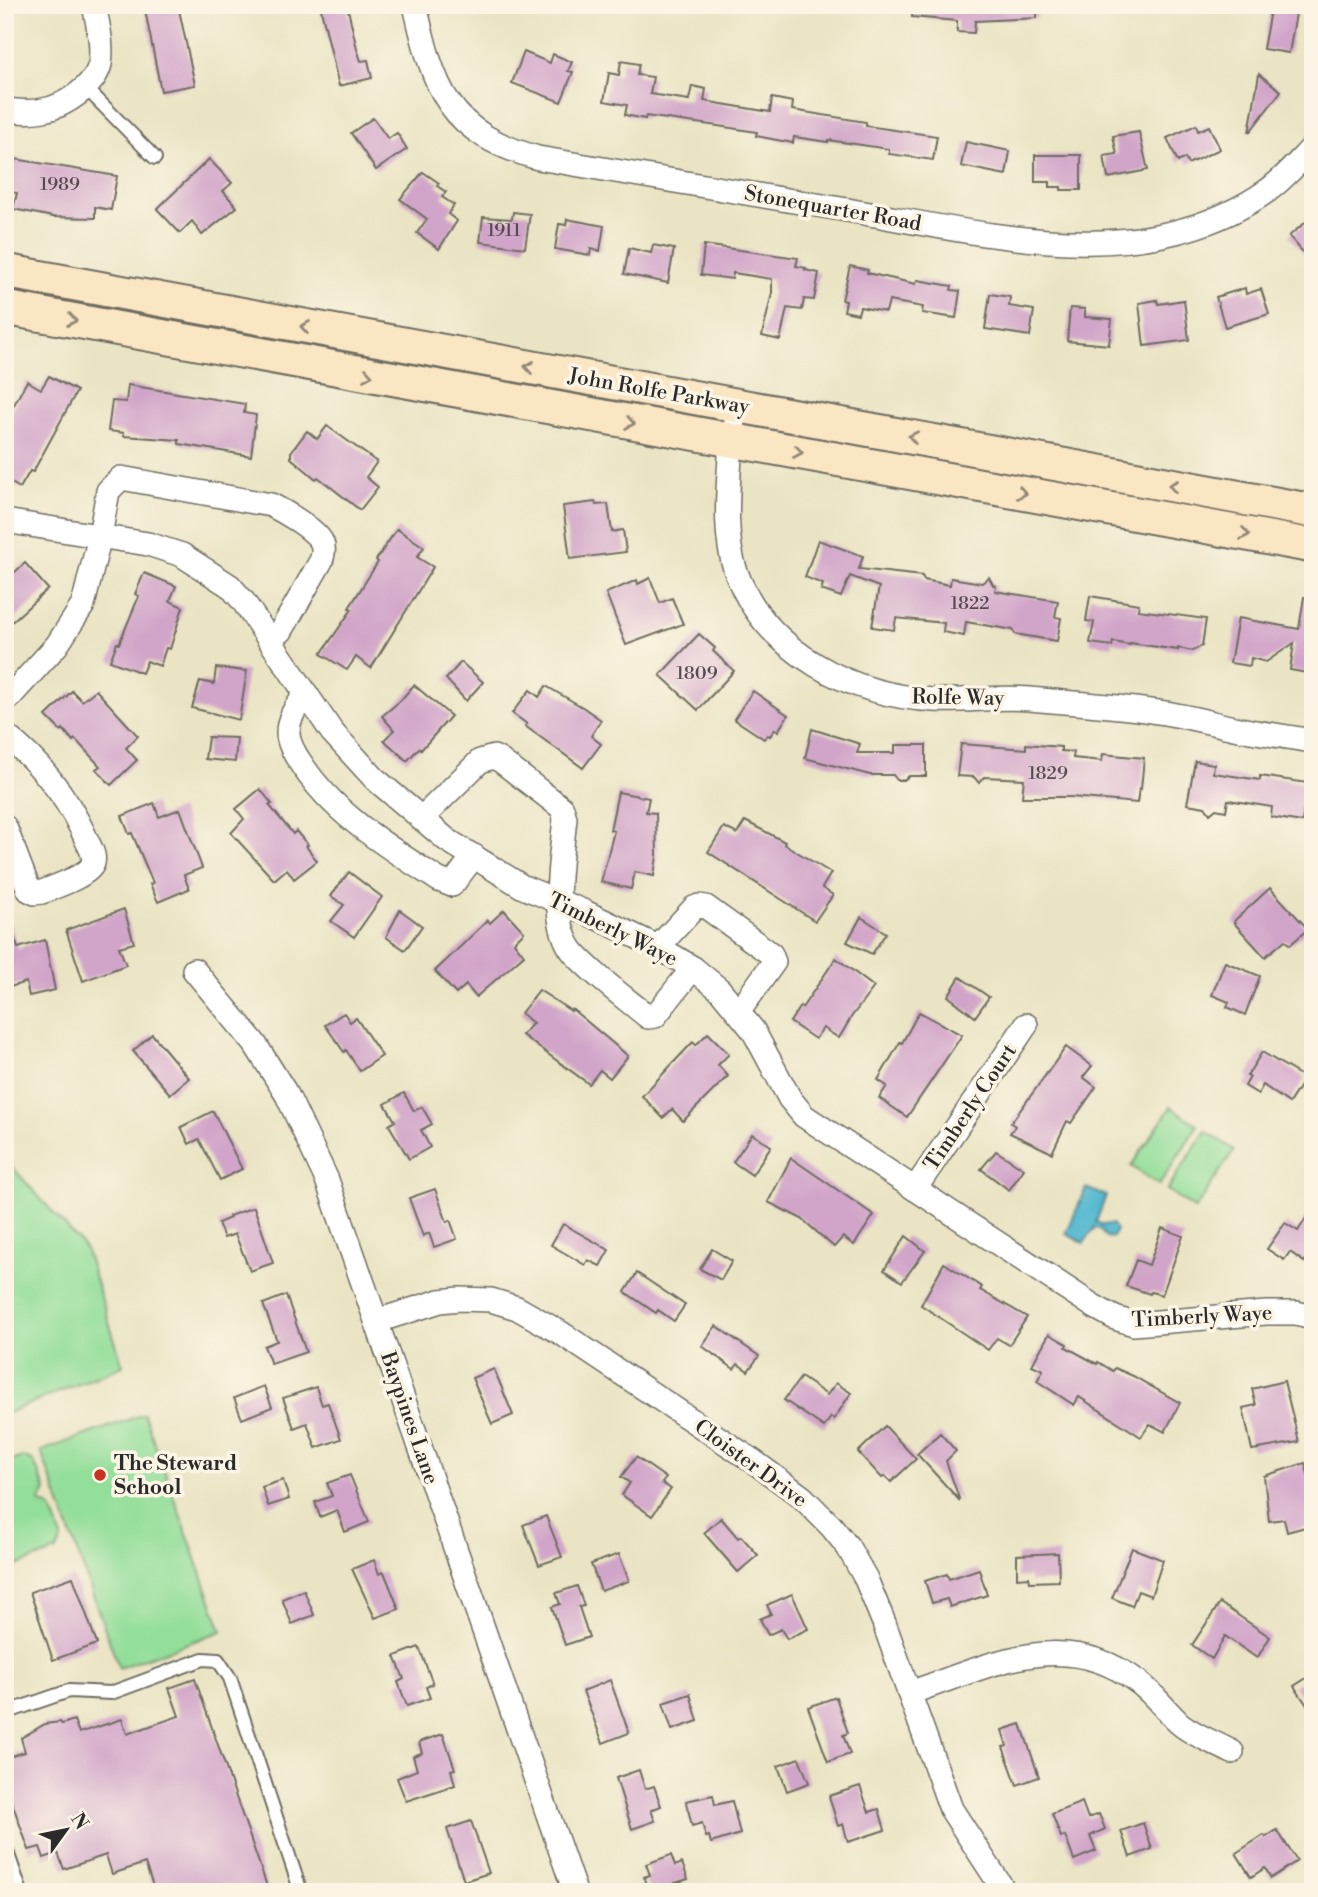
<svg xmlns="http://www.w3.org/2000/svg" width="1318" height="1897" font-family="'Libre Bodoni',serif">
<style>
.green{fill:#93de9a;stroke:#5f8462;stroke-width:2}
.water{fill:#51b7cf;stroke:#3e717d;stroke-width:2}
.building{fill:#d1a5c9}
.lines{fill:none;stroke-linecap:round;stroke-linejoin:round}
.service-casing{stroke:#6e6c61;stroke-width:16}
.minor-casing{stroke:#6e6c61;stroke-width:26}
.secondary-casing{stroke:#6e6c61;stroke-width:37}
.service{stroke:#fff;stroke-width:12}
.minor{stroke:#fff;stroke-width:23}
.secondary{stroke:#fbe6c4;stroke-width:33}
.oneway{stroke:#938878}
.poi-dot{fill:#c8321e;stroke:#fcf5e5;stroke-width:2.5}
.labels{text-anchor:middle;stroke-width:7;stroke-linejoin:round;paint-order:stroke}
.number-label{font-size:18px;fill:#544a52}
.street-label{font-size:21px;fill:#2b2b2b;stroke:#fcf5e5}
.poi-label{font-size:21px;font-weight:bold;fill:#2b2b2b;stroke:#fcf5e5;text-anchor:start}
</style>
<rect width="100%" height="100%" fill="#fcf5e5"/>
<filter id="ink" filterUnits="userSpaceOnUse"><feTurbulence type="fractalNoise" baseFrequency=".0143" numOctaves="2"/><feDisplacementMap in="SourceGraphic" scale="14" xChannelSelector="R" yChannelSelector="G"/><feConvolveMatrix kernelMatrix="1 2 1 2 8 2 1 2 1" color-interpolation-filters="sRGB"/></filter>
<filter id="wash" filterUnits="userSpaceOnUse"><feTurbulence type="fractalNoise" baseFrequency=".00686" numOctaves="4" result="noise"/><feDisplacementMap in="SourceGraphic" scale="28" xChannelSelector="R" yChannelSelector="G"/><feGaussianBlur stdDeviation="1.57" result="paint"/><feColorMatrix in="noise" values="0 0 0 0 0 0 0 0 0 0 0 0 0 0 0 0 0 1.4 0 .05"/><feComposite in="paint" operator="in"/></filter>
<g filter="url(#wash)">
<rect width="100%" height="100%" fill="#eae4c4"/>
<!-- green -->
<g class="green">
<polygon points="1171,1107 1198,1125 1159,1185 1131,1166"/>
<polygon points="1206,1131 1234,1150 1195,1209 1167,1190"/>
<polygon points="5,1159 85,1248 123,1366 5,1414"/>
<polygon points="144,1414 222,1631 119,1668 41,1451"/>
<polygon points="23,1457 34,1462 46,1491 39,1502 51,1508 62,1538 57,1551 5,1570 5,1463"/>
</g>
<!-- water -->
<polygon class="water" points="1086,1188 1106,1196 1096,1222 1103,1225 1112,1224 1116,1230 1113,1237 1106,1238 1101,1230 1095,1227 1084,1243 1066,1234"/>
<g id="blocks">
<!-- building -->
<g class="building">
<polygon points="144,5 178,5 195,85 161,91"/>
<polygon points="320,5 347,5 357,49 361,61 368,60 372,78 339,86"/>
<polygon points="913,5 1037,5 1037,18 975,21 974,33 957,32 957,21 912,17"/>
<polygon points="1271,5 1297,8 1289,53 1263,49"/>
<polygon points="524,52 550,63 553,54 572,62 568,71 573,72 561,102 512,83"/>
<polygon points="621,61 639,64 637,75 653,77 650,94 689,100 692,86 706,89 704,101 770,112 772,98 793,102 792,110 866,122 866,126 937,136 933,160 889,154 889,149 828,140 828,142 794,137 793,143 756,136 757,132 718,126 646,116 645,119 625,115 627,105 604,101 609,73 619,75"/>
<polygon points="1259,74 1281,91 1249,133"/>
<polygon points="373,118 388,139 397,133 407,149 376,170 351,133"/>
<polygon points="1196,125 1198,131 1209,126 1220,149 1188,164 1185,158 1178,162 1167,138"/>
<polygon points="1139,132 1148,170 1108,178 1104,156 1117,154 1113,136"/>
<polygon points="966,142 1010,151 1006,175 961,166"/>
<polygon points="1035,155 1081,155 1081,190 1061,190 1061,187 1050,187 1050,182 1035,182"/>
<polygon points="9,158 117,176 111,210 95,207 95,218 53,217 13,209 17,193 5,191"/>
<polygon points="209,159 232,183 223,191 237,207 202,235 192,221 180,233 157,209"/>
<polygon points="423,172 439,183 437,186 446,192 442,197 454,205 448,214 457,221 439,249 417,233 427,219 400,199"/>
<polygon points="513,212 530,214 525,248 480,242 483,217 512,219"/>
<polygon points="567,219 604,226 600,251 591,249 590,255 555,249 559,224 566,225"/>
<polygon points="1306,222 1313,230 1313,264 1289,236"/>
<polygon points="653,245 674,249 668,283 624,274 629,248 651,253"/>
<polygon points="704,245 798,258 796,266 806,268 805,270 819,273 814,300 804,299 802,310 787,308 780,340 762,336 772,293 772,279 733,273 732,279 701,275"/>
<polygon points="850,266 868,270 867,273 916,284 917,280 952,286 951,290 960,291 956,318 922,313 923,307 889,301 886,312 860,307 858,314 844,311 846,301 842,300"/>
<polygon points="1245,288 1246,294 1261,289 1269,314 1225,327 1216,297"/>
<polygon points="990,294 1010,297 1009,306 1034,310 1030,336 985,329"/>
<polygon points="1157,300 1158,304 1184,300 1189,340 1144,346 1139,303"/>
<polygon points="1070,308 1085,309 1085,317 1112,319 1109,345 1067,341"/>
<polygon points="49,376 77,391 33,472 30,471 20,488 5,479 5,421 27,381 41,389"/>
<polygon points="128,385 245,404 244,413 256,415 251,456 179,444 179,440 124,436 124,433 108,431 112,401 126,402"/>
<polygon points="327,426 377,462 366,477 378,487 360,510 318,477 316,479 291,458 291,452 307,431 317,439"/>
<polygon points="595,502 596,505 608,504 612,532 623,530 626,552 570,559 563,506"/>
<polygon points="397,529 424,547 417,557 433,567 371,668 356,657 347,670 321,654 352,609 349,608 378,562 376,560"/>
<polygon points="818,540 863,556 859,569 922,576 924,580 950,585 951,578 982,583 989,577 993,585 996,586 995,591 1058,601 1055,617 1061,618 1057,641 1015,634 1013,630 966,622 964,636 943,632 944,623 896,618 894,630 872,627 879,587 850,576 841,597 821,590 823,584 805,577"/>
<polygon points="25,563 48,589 5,628 5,581"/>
<polygon points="144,573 176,586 170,601 183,607 170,649 166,648 160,666 147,661 142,673 110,661 117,643 119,644 139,596 135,594"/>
<polygon points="650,578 660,603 672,598 683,624 626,645 606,593 637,580 638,584"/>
<polygon points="1090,596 1139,604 1138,610 1206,619 1202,646 1192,651 1178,648 1178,650 1130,643 1130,645 1113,642 1112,646 1090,643 1094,622 1086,621"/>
<polygon points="1304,597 1313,597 1313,674 1290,670 1294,643 1266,662 1251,658 1250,666 1230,663 1238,618 1299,629"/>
<polygon points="699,634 715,648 713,651 734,671 698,710 660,675"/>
<polygon points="461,662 483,682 466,701 446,679"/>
<polygon points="216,668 247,671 239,720 192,708 200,681 214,684"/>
<polygon points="414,685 451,716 421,750 419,748 407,761 384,740 394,730 382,716 400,701"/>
<polygon points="546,686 584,708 601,720 591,736 601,744 583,768 525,726 527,724 512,713 530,690 539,697"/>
<polygon points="96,690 138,736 126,748 137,760 111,785 96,769 100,766 75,739 73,741 63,729 61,731 46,716 72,691 82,701"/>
<polygon points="753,691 788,715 778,731 775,729 770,736 767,735 764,739 734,719"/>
<polygon points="812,729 860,744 857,753 895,753 895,745 926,745 926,776 909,776 904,780 897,780 893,775 870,775 805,758"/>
<polygon points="208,737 237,738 235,762 205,759"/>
<polygon points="961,744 1026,749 1026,744 1061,747 1061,751 1074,752 1073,758 1102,761 1103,754 1144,758 1141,789 1139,788 1137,803 1071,797 1022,797 1024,779 984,777 979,783 974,777 957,776"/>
<polygon points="1195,761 1214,764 1213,773 1260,780 1260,776 1308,783 1302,822 1271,817 1272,807 1228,800 1226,811 1216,809 1210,814 1205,807 1187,804"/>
<polygon points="260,789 272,804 269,805 293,834 296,831 308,845 306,846 317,861 294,879 287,869 274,880 231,833 244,819 236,809"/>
<polygon points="618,792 649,798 646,812 656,813 657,856 654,876 635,872 631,889 601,882 614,831 610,830"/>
<polygon points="154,803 159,817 180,809 202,868 184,875 189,889 158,902 150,884 153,883 132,833 129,834 122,816"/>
<polygon points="745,821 785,842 784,844 831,873 822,888 833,895 815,921 708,852 724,827 737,834"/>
<polygon points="349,872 382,897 354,937 331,921 344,905 331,896"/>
<polygon points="1270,888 1308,929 1290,945 1285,940 1265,957 1234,923 1235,920"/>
<polygon points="124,909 134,943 119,947 126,965 83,981 66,930"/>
<polygon points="400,910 422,926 405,950 386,937"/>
<polygon points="504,910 524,932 514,942 524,955 476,997 466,985 456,994 435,971 488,920 490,923"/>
<polygon points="861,917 886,933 872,954 847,942"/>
<polygon points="5,919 8,919 18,948 45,940 55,990 29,996 26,982 10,987 5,971"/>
<polygon points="836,958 874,987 852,1016 839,1038 823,1028 815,1039 790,1022 800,1006 802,1008"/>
<polygon points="1225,962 1260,976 1245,1015 1227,1007 1229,1002 1212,995"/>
<polygon points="960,977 989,997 975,1017 948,996"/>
<polygon points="539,990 571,1011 572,1009 628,1056 610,1078 600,1070 589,1084 522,1035 533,1023 521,1013"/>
<polygon points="919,1012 962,1035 907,1117 879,1098 887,1086 878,1080 900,1042 902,1043"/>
<polygon points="344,1013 350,1022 356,1018 382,1056 360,1071 346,1050 344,1052 325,1025"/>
<polygon points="708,1033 729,1054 718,1065 728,1076 683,1121 672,1109 663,1118 642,1096 693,1042 696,1045"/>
<polygon points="152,1034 189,1078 170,1094 133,1051"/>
<polygon points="1066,1047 1092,1066 1083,1077 1096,1087 1071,1123 1067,1121 1052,1153 1010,1133 1015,1126 1011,1123"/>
<polygon points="1262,1052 1305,1078 1289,1103 1263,1085 1258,1094 1245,1086 1250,1077 1247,1076"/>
<polygon points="404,1093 414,1111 422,1107 432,1124 421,1130 430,1147 409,1159 389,1125 395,1121 385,1104"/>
<polygon points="213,1111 242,1169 220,1180 199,1139 189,1144 181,1127"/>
<polygon points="752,1134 771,1146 752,1175 733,1162"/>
<polygon points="996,1151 1024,1169 1009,1190 981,1169"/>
<polygon points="791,1158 874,1215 854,1245 843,1237 834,1247 802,1219 768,1202"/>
<polygon points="435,1189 447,1222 450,1220 457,1239 434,1247 429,1233 423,1236 409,1198"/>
<polygon points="254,1207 273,1263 250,1271 235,1234 224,1238 218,1223 230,1218 229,1216"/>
<polygon points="1313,1207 1313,1262 1307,1258 1304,1262 1290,1252 1284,1260 1267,1249 1285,1223 1298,1231"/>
<polygon points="563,1224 609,1250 600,1266 588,1260 585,1265 551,1245"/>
<polygon points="1162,1228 1183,1236 1162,1295 1151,1292 1150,1294 1126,1286 1136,1260 1149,1265"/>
<polygon points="906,1236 925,1251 902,1282 884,1270"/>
<polygon points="712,1249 732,1261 721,1280 700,1269"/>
<polygon points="944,1263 982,1287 980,1290 1027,1317 1009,1345 997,1338 988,1350 921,1305"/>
<polygon points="637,1273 685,1305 674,1321 658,1310 656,1313 625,1292"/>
<polygon points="286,1295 306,1352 271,1364 264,1346 277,1341 263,1304"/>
<polygon points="716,1326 759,1356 748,1371 738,1364 734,1369 702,1346"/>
<polygon points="1049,1334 1067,1344 1066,1347 1097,1364 1098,1362 1113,1371 1115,1368 1133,1376 1180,1403 1165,1432 1150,1424 1141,1437 1079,1397 1074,1405 1037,1381 1043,1370 1032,1365"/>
<polygon points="494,1369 513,1415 492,1424 472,1378"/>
<polygon points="801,1377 827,1395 836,1383 851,1393 834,1419 831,1417 824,1427 784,1400"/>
<polygon points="1284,1381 1299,1442 1252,1450 1243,1408 1256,1405 1252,1389"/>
<polygon points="264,1386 272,1407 242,1419 234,1398"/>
<polygon points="316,1387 322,1405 328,1403 341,1439 316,1448 307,1423 294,1428 283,1398"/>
<polygon points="885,1426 916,1459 891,1482 885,1476 882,1478 858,1452"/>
<polygon points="940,1433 956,1451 946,1461 960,1501 917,1454"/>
<polygon points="636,1457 666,1478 662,1483 671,1489 652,1516 622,1495 630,1483 621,1477"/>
<polygon points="1305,1463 1313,1493 1313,1525 1287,1532 1284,1519 1269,1521 1264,1476"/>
<polygon points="350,1475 369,1522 345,1532 337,1510 320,1517 315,1502 332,1496 327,1483"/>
<polygon points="283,1480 289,1499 268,1506 262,1487"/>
<polygon points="546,1516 562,1557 539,1565 523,1525"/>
<polygon points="721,1518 738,1538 741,1536 758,1555 738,1572 704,1533"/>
<polygon points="1132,1548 1163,1560 1151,1596 1138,1591 1132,1606 1112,1598"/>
<polygon points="1058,1553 1059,1581 1030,1582 1029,1577 1017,1578 1017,1555"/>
<polygon points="619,1554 629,1581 601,1591 591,1564"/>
<polygon points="374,1560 379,1574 384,1572 399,1609 375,1618 352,1569"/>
<polygon points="979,1569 987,1595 950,1607 947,1599 932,1603 925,1581 947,1574 949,1579"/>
<polygon points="73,1577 97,1644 53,1660 30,1592"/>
<polygon points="577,1586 584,1606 579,1607 589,1637 565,1645 552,1607 560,1604 556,1593"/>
<polygon points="304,1590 314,1615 292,1624 282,1599"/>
<polygon points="792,1594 808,1629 787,1639 781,1629 768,1635 760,1619 771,1614 767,1605"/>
<polygon points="1220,1603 1270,1637 1257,1658 1225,1636 1212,1659 1192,1645"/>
<polygon points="419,1647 433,1684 426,1687 430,1698 407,1706 398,1682 404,1679 395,1656"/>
<polygon points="1313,1674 1313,1714 1294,1686"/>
<polygon points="195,1679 269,1892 155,1892 145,1863 112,1874 106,1855 64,1869 58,1853 44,1858 40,1847 29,1850 5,1783 5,1758 25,1752 21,1738 45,1724 60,1722 62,1724 74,1720 79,1733 122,1719 127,1734 179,1716 169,1688"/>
<polygon points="610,1680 629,1733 603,1743 583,1691"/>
<polygon points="690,1694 698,1721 672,1730 663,1703"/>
<polygon points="836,1697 848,1733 843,1735 850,1754 828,1762 808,1707"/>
<polygon points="1021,1724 1039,1777 1017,1785 1003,1747 1007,1746 1002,1730"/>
<polygon points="443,1734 455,1769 451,1770 455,1785 406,1801 397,1778 417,1770 413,1756 422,1753 419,1742"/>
<polygon points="799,1758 809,1783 787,1791 778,1766"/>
<polygon points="639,1770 645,1789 654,1786 661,1806 651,1810 655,1821 632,1829 616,1778"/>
<polygon points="860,1786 869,1812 879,1809 885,1830 848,1842 843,1824 838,1826 829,1796"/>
<polygon points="713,1795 715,1805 732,1801 740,1834 711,1843 709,1836 706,1837 702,1823 692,1826 686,1801"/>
<polygon points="1082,1802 1088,1818 1099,1814 1105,1829 1090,1836 1096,1851 1074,1860 1065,1836 1061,1837 1052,1814"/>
<polygon points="471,1821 489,1873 464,1881 447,1829"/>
<polygon points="1143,1823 1152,1849 1130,1857 1121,1831"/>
<polygon points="1277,1830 1297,1861 1271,1878 1265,1868 1251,1877 1236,1853 1264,1835 1266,1837"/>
<polygon points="671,1855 675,1866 682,1863 688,1879 675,1883 678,1892 649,1892 644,1877 650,1875 646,1864"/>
</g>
</g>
</g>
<g filter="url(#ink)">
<use href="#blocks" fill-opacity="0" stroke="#6e6c61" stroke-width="2"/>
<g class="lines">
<defs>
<g id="service">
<polyline points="85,87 155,158"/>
<polyline points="5,1713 69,1691 111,1693 203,1659 218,1660 230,1678 301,1892"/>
<polyline points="5,1846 21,1892"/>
</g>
<g id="minor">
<path d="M415,5C434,90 448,133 538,158C639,175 740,192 841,209C980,232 1141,279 1267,191C1284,179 1298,162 1313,147"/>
<path d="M5,110C17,111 31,113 43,110C64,107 95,86 100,64C103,44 98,25 94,5"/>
<path d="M734,428L731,440C729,482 722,532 736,572C766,653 853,696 934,700C966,702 998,696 1030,699C1070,703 1111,705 1151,711C1179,714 1207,722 1234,728C1260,733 1287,737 1313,741"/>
<polyline points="5,521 148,544 182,555 230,586 243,601 332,732 375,779 447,840 523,887 585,912 658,947 693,968 720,990 753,1030 790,1099 804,1116 1095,1307 1115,1318 1134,1324 1266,1313 1296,1313 1313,1317"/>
<path d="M306,694C297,706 288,717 288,733C288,743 294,753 300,762C334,815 388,847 439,880L452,885L474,856"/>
<path d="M5,702L57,645L83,605L100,536L108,491L121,478L271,505C285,512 309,526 319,538C325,545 324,553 321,561L281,631L269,639"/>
<path d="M5,735C41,763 70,801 88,843C91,849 95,856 93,863C90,875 54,887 42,892L35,893L29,890L5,827"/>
<path d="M421,819L480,761L494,757L501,761L562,808L565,818C562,855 547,924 575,954C596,977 624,997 648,1017L655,1016L693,968"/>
<polyline points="658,947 694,908 699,906 706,907 771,954 774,962 739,1011"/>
<polyline points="194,970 255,1044 287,1095 327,1180 575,1892"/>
<polyline points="915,1189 1026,1025"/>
<polyline points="377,1321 440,1301 459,1299 491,1300 517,1308 561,1333 753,1461 802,1497 831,1526 848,1547 866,1579 884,1623 951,1809 1005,1892"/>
<path d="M909,1693C988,1667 1062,1625 1138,1682C1153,1693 1163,1707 1176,1720C1188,1733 1216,1743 1232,1752"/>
</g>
<g id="secondary">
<polyline points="5,271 1313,511"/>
<polyline points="5,308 1313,546"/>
</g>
</defs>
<!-- service casing -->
<use href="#service" class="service-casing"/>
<!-- minor casing -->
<use href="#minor" class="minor-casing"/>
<!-- secondary casing -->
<use href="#secondary" class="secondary-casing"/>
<!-- service -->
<use href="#service" class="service"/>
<!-- minor -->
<use href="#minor" class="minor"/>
<!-- secondary -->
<use href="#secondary" class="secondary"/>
</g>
<!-- one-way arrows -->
<defs><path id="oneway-chevron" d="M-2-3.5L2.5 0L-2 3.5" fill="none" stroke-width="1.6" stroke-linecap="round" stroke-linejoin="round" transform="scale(1.75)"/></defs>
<g class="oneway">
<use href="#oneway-chevron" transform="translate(72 320) rotate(10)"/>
<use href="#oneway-chevron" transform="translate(305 327) rotate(-170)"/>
<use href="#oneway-chevron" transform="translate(529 367) rotate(-170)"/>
<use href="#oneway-chevron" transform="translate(368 375) rotate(10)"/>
<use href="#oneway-chevron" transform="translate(630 423) rotate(10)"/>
<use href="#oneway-chevron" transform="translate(913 437) rotate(-169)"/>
<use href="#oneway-chevron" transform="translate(798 452) rotate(10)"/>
<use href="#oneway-chevron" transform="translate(1173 486) rotate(-170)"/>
<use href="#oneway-chevron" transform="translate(1022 493) rotate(10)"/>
<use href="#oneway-chevron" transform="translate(1245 534) rotate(10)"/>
</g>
</g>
<!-- markers -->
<circle class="poi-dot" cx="100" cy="1475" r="7"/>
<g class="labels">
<!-- number labels -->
<g class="number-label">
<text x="60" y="190">1989</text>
<text x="504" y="236">1911</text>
<text x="970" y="609">1822</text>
<text x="697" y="679">1809</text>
<text x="1048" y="779">1829</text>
</g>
<!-- street labels -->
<g class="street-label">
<text transform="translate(833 208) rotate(10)" y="7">Stonequarter Road</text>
<text transform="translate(659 391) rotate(10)" y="7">John Rolfe Parkway</text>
<text transform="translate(958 697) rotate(1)" y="7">Rolfe Way</text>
<text transform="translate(613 929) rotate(26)" y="7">Timberly Waye</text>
<text transform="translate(970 1107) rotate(-56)" y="7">Timberly Court</text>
<text transform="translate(1202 1316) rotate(-3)" y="7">Timberly Waye</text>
<text transform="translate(410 1418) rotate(71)" y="7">Baypines Lane</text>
<text transform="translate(751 1463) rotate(36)" y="7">Cloister Drive</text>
</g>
<!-- poi labels -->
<g class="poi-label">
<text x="114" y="1470">The Steward<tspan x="114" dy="24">School</tspan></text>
</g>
</g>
<!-- margin -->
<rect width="1318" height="1897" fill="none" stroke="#fcf5e5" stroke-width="28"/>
<!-- north arrow -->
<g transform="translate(66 1830) rotate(57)" stroke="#fcf5e5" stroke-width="5" paint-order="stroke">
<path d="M0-5L12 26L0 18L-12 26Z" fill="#2b2b2b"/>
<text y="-10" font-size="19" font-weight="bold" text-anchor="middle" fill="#2b2b2b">N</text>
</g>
</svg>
